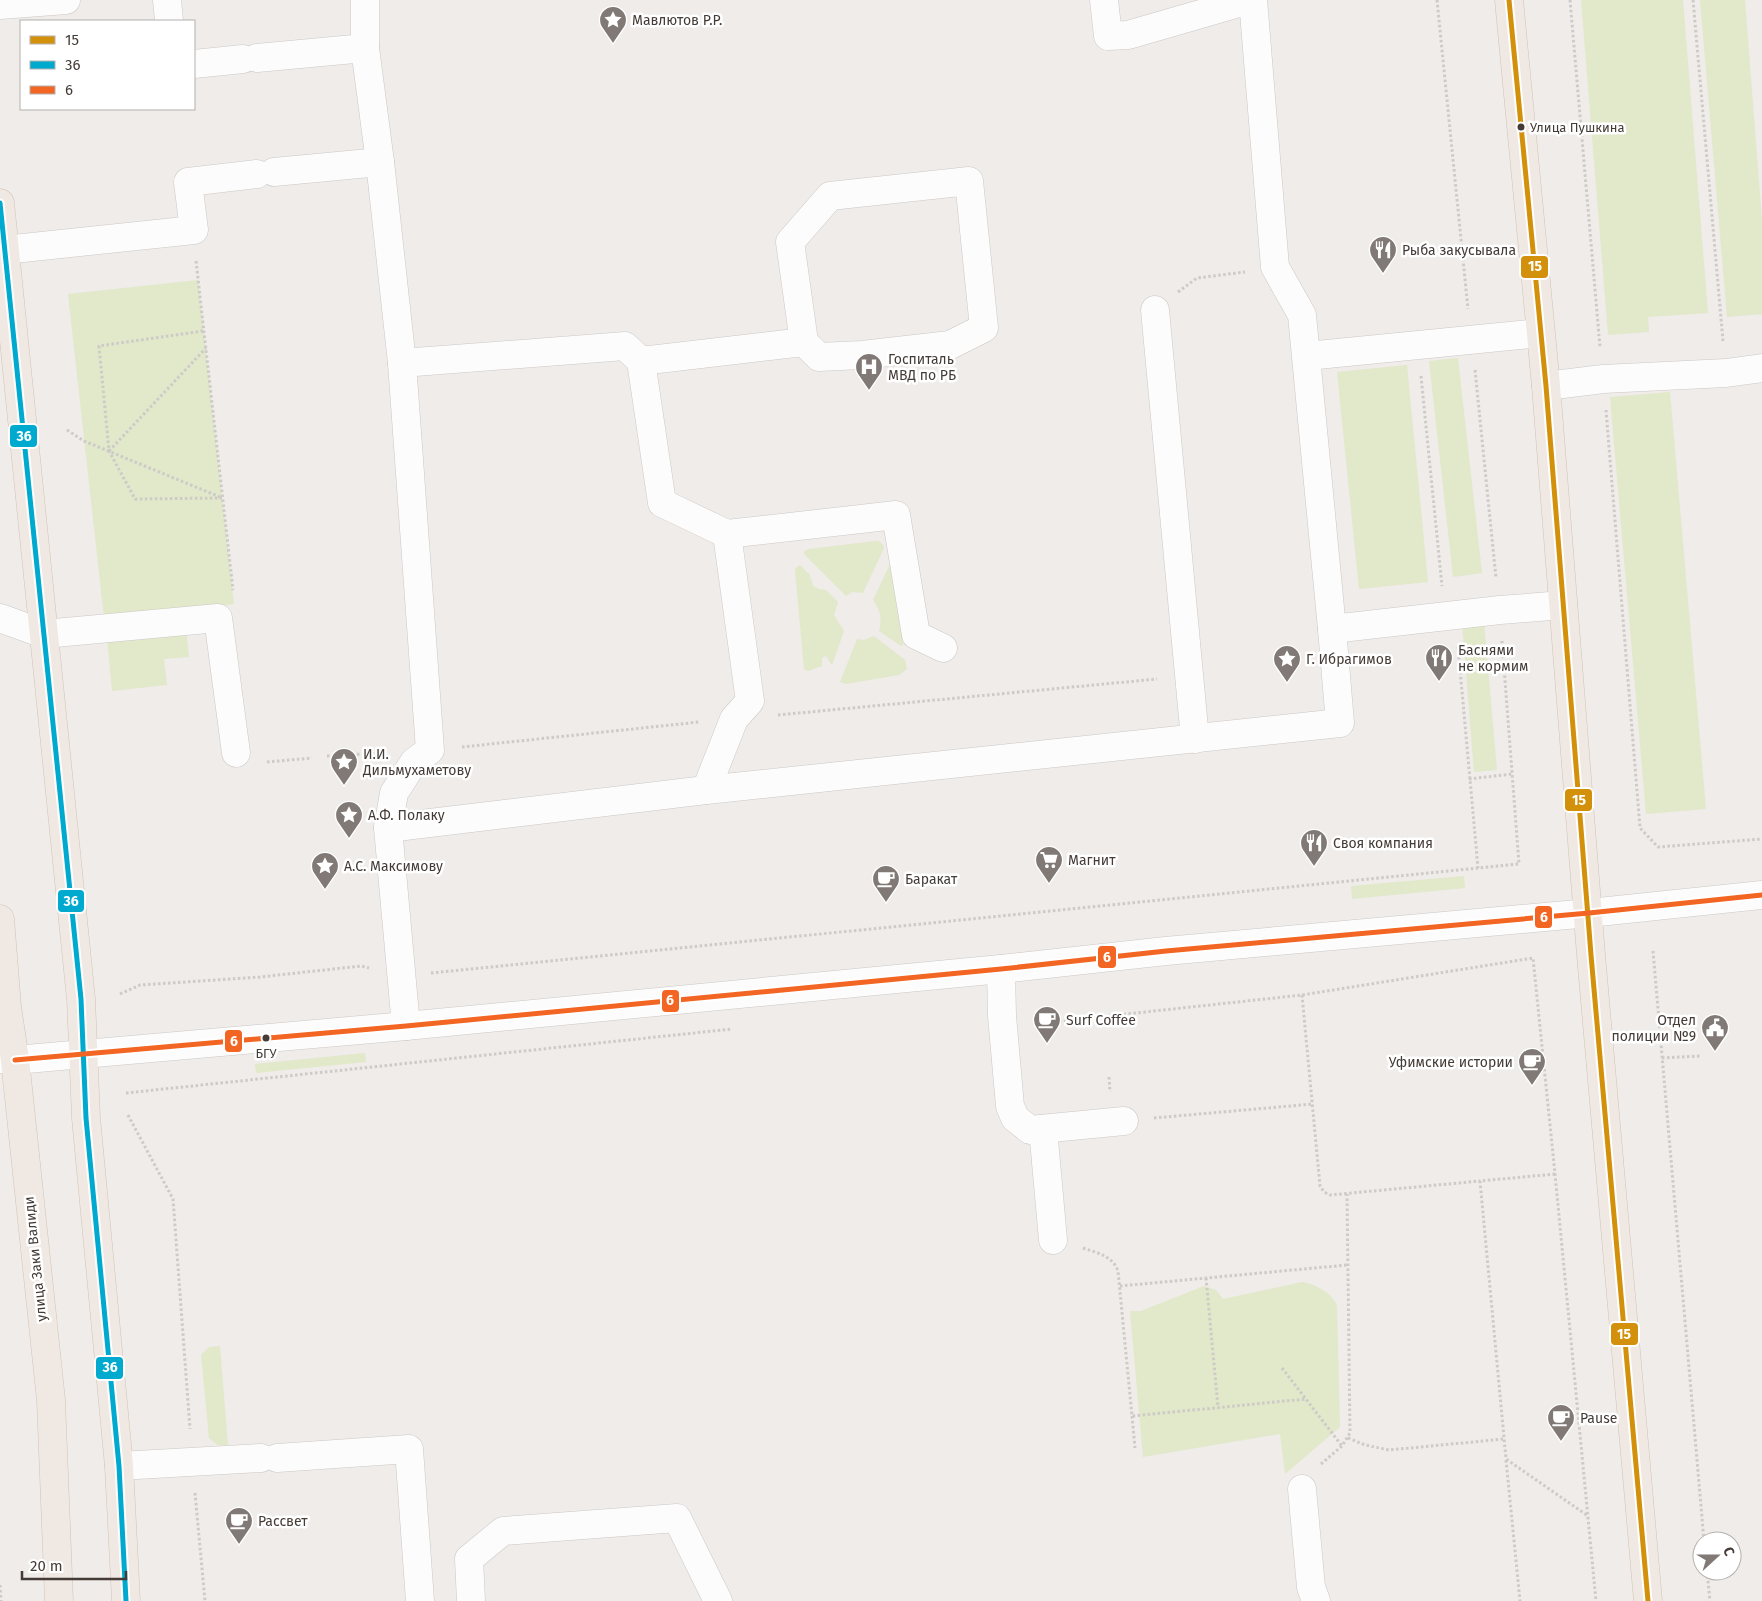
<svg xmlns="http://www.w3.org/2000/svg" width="1762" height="1601" font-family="'Fira Sans',sans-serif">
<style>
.green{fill:#e2e8ca}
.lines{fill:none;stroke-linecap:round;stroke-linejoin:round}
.minor-casing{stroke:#cbc8c5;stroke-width:29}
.major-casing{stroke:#d0c3b8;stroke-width:29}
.path{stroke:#cdcac7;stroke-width:3;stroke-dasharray:2.5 2.5;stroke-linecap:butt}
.minor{stroke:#fdfcfc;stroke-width:28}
.major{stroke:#f0e9e3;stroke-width:28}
.bus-1-casing{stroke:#fff;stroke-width:9}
.bus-2-casing{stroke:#fff;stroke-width:9}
.bus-3-casing{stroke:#fff;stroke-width:9}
.bus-1{stroke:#d3910b;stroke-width:5}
.bus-2{stroke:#00a9ce;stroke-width:5}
.bus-3{stroke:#f26522;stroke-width:5}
.bus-dot{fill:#443b36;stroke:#fff;stroke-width:2}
.labels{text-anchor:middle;stroke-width:5;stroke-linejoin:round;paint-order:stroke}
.bus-label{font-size:13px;fill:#443b36;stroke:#fff;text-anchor:start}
.poi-label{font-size:14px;fill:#443b36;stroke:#fff;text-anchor:start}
.street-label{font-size:14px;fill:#443b36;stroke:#fff}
.line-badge{stroke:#fff;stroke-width:2}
.badge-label{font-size:14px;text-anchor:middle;font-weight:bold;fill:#fff}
</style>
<rect width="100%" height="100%" fill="#efece9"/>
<!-- green -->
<g class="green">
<polygon points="1581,0 1683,0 1708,313 1648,317 1649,332 1608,335"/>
<polygon points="1700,0 1745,0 1762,220 1762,314 1727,317"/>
<polygon points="198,280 234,604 104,618 68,294"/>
<polygon points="1458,358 1482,573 1453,577 1429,361"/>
<polygon points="1407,365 1428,582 1359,589 1337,372"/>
<polygon points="1670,392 1706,809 1646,814 1610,397"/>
<polygon points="875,541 879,541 884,546 883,550 863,593 852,592 846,596 804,554 804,551 809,549"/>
<path d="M890,564L894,567L903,645L901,646L879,631C882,619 881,611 873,600Z"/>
<polygon points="800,565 810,575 813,586 819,589 826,590 838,602 834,615 844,631 832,665 826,656 822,658 822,666 808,671 804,669 795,570 798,566"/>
<polygon points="1484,622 1497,770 1474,772 1462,623"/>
<polygon points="186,630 189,657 164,659 167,685 112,691 107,637"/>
<polygon points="874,636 905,660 907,669 899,675 846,684 840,682 857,639 864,640"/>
<polygon points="1464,876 1465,888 1352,899 1351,886"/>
<polygon points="365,1053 366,1062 256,1073 255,1064"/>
<path d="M1302,1282C1315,1284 1333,1293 1337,1306L1340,1427L1285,1474L1280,1434L1143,1457L1130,1311H1141L1204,1286L1216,1290L1223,1299Z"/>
<polygon points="220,1346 228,1445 218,1445 209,1438 201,1355 209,1347"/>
</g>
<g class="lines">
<defs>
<g id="minor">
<polyline points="167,0 169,21"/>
<polyline points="365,0 365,48 380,162 402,363 430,750 414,762 394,793 388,828 406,1026"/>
<polyline points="1104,0 1108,36 1128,35 1249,0"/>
<polyline points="1253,0 1275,267 1302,315 1332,629"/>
<polyline points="0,5 66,0"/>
<polyline points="257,58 365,48"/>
<polyline points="194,64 243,59"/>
<polyline points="274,172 380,162"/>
<polyline points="4,250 194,230 188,182 257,174"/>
<polyline points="1155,310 1195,739"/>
<polyline points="1307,356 1540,333"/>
<polyline points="641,361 662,503 727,534 896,515 916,635 943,648"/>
<polyline points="402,363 625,346 641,361 804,342 790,242 830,196 969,181 984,328 950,345 862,355 819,357 804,342"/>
<polyline points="1546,386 1603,379 1726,373 1762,368"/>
<polyline points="0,618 44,634 218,618 236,753"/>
<polyline points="706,790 734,719 750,701 727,534"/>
<polyline points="388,828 706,790 1340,723 1332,629 1500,610 1563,605"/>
<polyline points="1001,969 1002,1016 1010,1106 1015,1118 1030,1130 1124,1121"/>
<polyline points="0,1059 15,1060 406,1026 1001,969 1166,951 1589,913 1762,895"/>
<polyline points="1043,1129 1053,1240"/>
<polyline points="277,1458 409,1449 420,1601"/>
<polyline points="119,1466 261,1458"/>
<polyline points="1302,1489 1311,1587 1316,1601"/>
<polyline points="471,1601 469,1559 503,1531 677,1518 718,1601"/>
</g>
<g id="major">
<polyline points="1509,0 1546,386 1591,955 1648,1601"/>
<polyline points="0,203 81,999 86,1118 119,1466 126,1601"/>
<polyline points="0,919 7,1007 15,1060 51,1400 59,1601"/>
</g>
</defs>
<!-- minor casing -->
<use href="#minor" class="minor-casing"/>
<!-- major casing -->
<use href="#major" class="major-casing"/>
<!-- path -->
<g class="path">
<polyline points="1437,0 1468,309"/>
<polyline points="1570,0 1600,347"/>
<polyline points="1693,0 1723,341"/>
<polyline points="196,261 233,590"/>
<polyline points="1178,292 1197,278 1245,272"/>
<polyline points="203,331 99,346 109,451 135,499 222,498"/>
<polyline points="1475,370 1496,578"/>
<polyline points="1421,376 1442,586"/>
<polyline points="1606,410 1640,828 1658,847 1762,839"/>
<polyline points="67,430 84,441 220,497"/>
<polyline points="109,451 206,348"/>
<polyline points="1458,647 1478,868"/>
<polyline points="778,715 1157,679"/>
<polyline points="462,747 699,722"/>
<polyline points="327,756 381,753"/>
<polyline points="267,762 312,758"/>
<polyline points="1469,779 1512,774"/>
<polyline points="1653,951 1704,1541"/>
<polyline points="431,973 1519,864 1502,641"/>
<polyline points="120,994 140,985 260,977 361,966 369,968"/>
<polyline points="1302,995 1320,1186 1324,1192 1330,1195 1480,1181"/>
<polyline points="1103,1017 1104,1026"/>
<polyline points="1034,1024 1302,995 1533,958 1555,1174 1596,1601"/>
<polyline points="1662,1058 1701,1056"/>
<polyline points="1109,1077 1110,1092"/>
<polyline points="126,1093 732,1029"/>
<polyline points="128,1115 173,1199 190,1429"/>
<polyline points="1154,1118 1313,1104"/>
<polyline points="1555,1174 1480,1181 1506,1459 1588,1516"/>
<path d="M1083,1248C1097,1253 1112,1255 1118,1271L1132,1416L1306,1399"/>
<polyline points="1206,1278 1218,1407"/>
<polyline points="1120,1286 1347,1265"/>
<polyline points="1282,1368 1342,1446"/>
<polyline points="1132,1416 1135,1448"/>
<polyline points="1348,1438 1365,1445 1389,1450 1504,1439"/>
<polyline points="1506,1460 1520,1601"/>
<polyline points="1321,1464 1342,1446 1350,1433 1347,1194"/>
<polyline points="195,1493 205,1601"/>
<polyline points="1707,1571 1710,1601"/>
<polyline points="0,1585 1,1601"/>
</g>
<!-- minor -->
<use href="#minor" class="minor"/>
<!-- major -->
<use href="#major" class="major"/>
<defs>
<polyline id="bus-1" points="1509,0 1546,386 1591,955 1648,1601"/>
<polyline id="bus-2" points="0,203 81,999 86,1118 119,1466 126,1601"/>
<polyline id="bus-3" points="15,1060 406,1026 1001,969 1166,951 1589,913 1762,895"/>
</defs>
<!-- bus-1 casing -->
<use href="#bus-1" class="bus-1-casing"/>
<!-- bus-2 casing -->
<use href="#bus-2" class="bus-2-casing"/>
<!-- bus-3 casing -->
<use href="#bus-3" class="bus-3-casing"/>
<!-- bus-1 -->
<use href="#bus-1" class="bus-1"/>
<!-- bus-2 -->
<use href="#bus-2" class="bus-2"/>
<!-- bus-3 -->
<use href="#bus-3" class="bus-3"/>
</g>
<!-- icons -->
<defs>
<symbol id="sight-pin" viewBox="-11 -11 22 30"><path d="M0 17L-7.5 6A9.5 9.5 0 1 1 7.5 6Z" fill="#807975" stroke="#fff"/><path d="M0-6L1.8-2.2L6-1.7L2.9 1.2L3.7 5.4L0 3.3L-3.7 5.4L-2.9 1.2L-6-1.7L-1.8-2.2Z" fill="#fff"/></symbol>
<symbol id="restaurant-pin" viewBox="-11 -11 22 30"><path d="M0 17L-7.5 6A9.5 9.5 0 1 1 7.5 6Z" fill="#807975" stroke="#fff"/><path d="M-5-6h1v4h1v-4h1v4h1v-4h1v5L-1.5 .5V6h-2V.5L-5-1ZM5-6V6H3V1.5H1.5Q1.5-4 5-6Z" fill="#fff"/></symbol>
<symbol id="hospital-pin" viewBox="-11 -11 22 30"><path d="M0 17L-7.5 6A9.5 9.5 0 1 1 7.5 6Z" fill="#807975" stroke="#fff"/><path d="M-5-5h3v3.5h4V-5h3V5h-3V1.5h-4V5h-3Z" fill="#fff"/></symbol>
<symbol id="supermarket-pin" viewBox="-11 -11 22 30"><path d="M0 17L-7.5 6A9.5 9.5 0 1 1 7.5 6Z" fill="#807975" stroke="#fff"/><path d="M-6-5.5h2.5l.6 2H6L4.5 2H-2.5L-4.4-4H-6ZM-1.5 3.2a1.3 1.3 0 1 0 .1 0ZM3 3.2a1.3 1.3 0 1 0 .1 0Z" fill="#fff"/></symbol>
<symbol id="cafe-pin" viewBox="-11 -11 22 30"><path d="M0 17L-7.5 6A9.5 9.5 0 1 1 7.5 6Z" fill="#807975" stroke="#fff"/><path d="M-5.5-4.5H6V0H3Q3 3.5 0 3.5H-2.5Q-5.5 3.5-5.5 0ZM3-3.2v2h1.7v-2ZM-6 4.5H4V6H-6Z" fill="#fff"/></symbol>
<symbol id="civic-pin" viewBox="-11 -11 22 30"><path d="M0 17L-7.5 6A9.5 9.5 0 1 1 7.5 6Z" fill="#807975" stroke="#fff"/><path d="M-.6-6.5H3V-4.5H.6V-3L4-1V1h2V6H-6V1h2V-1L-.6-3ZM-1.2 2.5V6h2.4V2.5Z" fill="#fff"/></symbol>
</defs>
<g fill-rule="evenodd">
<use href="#sight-pin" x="597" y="4" width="32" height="43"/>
<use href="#restaurant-pin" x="1367" y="234" width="32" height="43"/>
<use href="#hospital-pin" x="853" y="351" width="32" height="43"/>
<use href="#restaurant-pin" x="1423" y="642" width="32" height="43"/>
<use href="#sight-pin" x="1271" y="643" width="32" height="43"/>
<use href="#sight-pin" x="328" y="746" width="32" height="43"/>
<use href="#sight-pin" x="333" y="799" width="32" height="43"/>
<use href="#restaurant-pin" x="1298" y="827" width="32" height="43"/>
<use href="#supermarket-pin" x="1033" y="844" width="32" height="43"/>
<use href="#sight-pin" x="309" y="850" width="32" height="43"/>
<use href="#cafe-pin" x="870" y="863" width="32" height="43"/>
<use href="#cafe-pin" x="1031" y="1004" width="32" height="43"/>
<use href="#civic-pin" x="1699" y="1012" width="32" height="43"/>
<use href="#cafe-pin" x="1516" y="1046" width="32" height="43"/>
<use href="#cafe-pin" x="1545" y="1402" width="32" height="43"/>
<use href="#cafe-pin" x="223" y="1505" width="32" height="43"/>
</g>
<!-- markers -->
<g class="bus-dot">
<circle cx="1521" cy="127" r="4.5"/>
<circle cx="266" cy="1038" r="4.5"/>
</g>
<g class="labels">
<!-- bus labels -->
<g class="bus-label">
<text x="1530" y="132">Улица Пушкина</text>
<text x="266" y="1058" text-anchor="middle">БГУ</text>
</g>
<!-- poi labels -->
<g class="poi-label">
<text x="632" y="25">Мавлютов Р.Р.</text>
<text x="1402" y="255">Рыба закусывала</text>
<text x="888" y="364">Госпиталь<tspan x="888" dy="16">МВД по РБ</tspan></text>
<text x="1458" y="655">Баснями<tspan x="1458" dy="16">не кормим</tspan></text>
<text x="1306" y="664">Г. Ибрагимов</text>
<text x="363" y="759">И.И.<tspan x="363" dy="16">Дильмухаметову</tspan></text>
<text x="368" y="820">А.Ф. Полаку</text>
<text x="1333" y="848">Своя компания</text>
<text x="1068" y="865">Магнит</text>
<text x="344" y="871">А.С. Максимову</text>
<text x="905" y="884">Баракат</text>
<text x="1066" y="1025">Surf Coffee</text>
<text x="1696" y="1025" text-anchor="end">Отдел<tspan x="1696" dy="16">полиции №9</tspan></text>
<text x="1513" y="1067" text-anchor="end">Уфимские истории</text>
<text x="1580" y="1423">Pause</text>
<text x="258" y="1526">Рассвет</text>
</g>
<!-- street labels -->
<g class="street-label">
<text transform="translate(35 1259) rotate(-96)" y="5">улица Заки Валиди</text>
</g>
</g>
<g class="line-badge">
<rect x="1520" y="255" width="29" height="24" rx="5" fill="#d3910b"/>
<rect x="9" y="424" width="29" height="24" rx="5" fill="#00a9ce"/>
<rect x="1564" y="788" width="29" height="24" rx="5" fill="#d3910b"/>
<rect x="57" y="889" width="28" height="24" rx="5" fill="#00a9ce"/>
<rect x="1534" y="905" width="19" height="24" rx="5" fill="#f26522"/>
<rect x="1097" y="945" width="20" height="24" rx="5" fill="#f26522"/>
<rect x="661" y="989" width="19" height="24" rx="5" fill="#f26522"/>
<rect x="224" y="1029" width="19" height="24" rx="5" fill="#f26522"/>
<rect x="1610" y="1322" width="29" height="24" rx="5" fill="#d3910b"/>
<rect x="95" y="1356" width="29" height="24" rx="5" fill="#00a9ce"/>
</g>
<g class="badge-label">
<text x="1535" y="271">15</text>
<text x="24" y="441">36</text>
<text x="1579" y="805">15</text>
<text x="71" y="906">36</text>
<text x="1544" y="922">6</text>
<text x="1107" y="962">6</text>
<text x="670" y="1005">6</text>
<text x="234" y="1046">6</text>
<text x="1624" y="1339">15</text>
<text x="110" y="1372">36</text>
</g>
<!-- legend -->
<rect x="20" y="20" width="175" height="90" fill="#ffffff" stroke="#b4b1af"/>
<rect x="30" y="36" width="25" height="8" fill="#d3910b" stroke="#b4b1af"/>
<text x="65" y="45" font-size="15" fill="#443b36">15</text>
<rect x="30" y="61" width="25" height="8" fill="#00a9ce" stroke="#b4b1af"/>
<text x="65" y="70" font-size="15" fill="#443b36">36</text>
<rect x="30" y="86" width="25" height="8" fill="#f26522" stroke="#b4b1af"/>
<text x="65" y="95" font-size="15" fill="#443b36">6</text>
<!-- north arrow -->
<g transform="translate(1717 1556) rotate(69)"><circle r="24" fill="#ffffff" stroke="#b4b1af"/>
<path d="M0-4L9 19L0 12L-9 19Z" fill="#807975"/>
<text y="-8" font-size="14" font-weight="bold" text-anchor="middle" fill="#443b36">С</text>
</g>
<!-- scale -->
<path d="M22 1571v8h104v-8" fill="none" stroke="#443b36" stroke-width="2.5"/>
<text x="30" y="1571" font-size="15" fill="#443b36" stroke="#ffffff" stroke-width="4" paint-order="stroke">20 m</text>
</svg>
